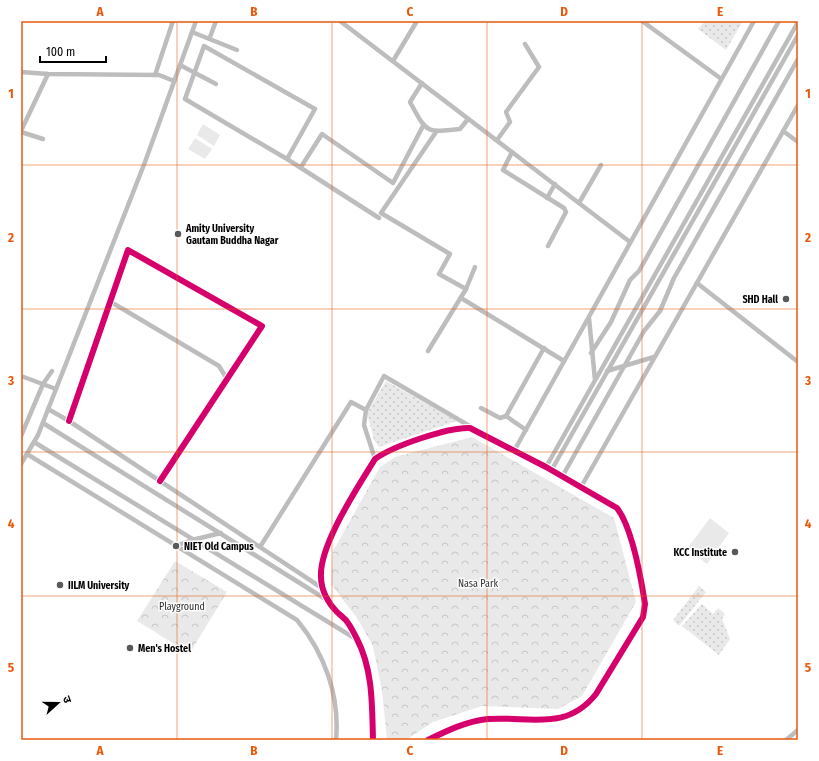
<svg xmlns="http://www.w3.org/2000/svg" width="819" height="761" font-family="'Fira Sans Condensed','Noto Sans Devanagari',sans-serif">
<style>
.grass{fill:url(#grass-dots)}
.park{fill:url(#park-crowns)}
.garden{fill:#e9e9e9}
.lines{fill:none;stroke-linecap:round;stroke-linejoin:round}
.minor{stroke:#bdbdbd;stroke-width:4.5}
.cycleway-casing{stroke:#fff;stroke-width:8}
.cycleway{stroke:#d6006c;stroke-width:6}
.grid{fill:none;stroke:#e8590c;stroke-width:1;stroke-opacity:0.55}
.poi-dot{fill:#595959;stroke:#fff;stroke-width:1.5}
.labels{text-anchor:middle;stroke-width:3;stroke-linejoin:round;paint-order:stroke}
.poi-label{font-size:10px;font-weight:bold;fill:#000;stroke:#fff;text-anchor:start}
.park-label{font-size:10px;fill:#2e2e2e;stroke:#fff}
.neatline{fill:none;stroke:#e8590c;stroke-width:1.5}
.grid-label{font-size:13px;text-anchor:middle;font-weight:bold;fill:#e8590c}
</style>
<defs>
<pattern id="grass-dots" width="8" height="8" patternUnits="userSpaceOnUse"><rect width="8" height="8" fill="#e9e9e9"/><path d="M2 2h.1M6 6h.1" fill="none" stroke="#c6c6c6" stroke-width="1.8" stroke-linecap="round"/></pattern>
<pattern id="park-crowns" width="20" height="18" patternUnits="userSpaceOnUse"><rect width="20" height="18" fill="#e9e9e9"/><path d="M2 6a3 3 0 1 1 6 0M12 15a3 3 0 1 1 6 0" fill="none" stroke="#c6c6c6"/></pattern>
</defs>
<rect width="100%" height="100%" fill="#fff"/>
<!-- grass -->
<g class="grass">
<polygon points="705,21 743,21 726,50 698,29"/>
<polygon points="386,381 457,421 379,447 374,440 367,413"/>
<polygon points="699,586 706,592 679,626 673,620"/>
<polygon points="702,604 713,614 718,608 725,614 722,619 730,639 719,655 682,626"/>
</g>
<!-- park -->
<g class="park">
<polygon points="472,437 614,518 636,602 582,696 558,709 482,706 433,722 406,740 387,740 382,691 373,646 357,618 331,584 333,551 380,467 395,457"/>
<polygon points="175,561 227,592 190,653 137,621"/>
</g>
<!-- garden -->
<g class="garden">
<polygon points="203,124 220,135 214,146 197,135"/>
<polygon points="195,138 212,149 205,159 188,149"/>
<polygon points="710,518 729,533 707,564 687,549"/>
<polygon points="164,625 181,634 175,644 158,634"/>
</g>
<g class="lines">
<!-- minor -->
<g class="minor">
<polyline points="340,21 630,242"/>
<polyline points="642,21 720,78"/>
<polyline points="192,32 237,50"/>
<polyline points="210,37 216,21"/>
<polyline points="393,61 417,21"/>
<polyline points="180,65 216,84"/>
<polyline points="21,72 48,74 159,75 174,81"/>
<polyline points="155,75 173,21"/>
<path d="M422,83L410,102C427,133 425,133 460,129L468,119"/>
<polyline points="21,131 48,74"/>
<polyline points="783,131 798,142"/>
<polyline points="21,132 43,139"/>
<polyline points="497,140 510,122 506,112 539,67 525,44"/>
<polyline points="512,152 503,170 564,208 566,212 548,246"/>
<polyline points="287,159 315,109 204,46 185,99 287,159 379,218"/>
<polyline points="301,167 322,134 393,183 423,126"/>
<polyline points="547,198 555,184"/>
<polyline points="579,203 601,165"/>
<polyline points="697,283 798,362"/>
<polyline points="466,289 475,267"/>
<polyline points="461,298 564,361"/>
<polyline points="111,302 219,366 227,379"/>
<polyline points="589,318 595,380"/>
<polyline points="428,351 466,289 439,274 450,254 381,213 436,132"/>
<polyline points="591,353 611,322 630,280 639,271 779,21"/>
<polyline points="607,371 654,357"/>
<polyline points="21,376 56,389"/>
<polyline points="481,408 500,418 506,416 526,430"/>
<polyline points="48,409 69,421 322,588"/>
<polyline points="506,416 544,348"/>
<polyline points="69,421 128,250 262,326 160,481"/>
<polyline points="43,423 327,600"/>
<polyline points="21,436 43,384 52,371"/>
<polyline points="34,442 356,639"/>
<polyline points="514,451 754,21"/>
<path d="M27,454L297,620C325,654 340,696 336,740"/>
<polyline points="375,459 364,425 366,410 384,376 473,428"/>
<polyline points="21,464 38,435 145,162 196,21"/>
<polyline points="546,467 798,22"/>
<polyline points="551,471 798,35"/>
<polyline points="562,477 644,331 660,311 674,278 798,59"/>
<polyline points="581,487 798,105"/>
<polyline points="178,545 192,540 221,533"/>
<polyline points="260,547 351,402 366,410"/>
<path d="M373,740C372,705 373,670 357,639C354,633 351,627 348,623C345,618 341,616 337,612C328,603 321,590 321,577C319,545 358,487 375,459C393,446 448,427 470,428L546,467L617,508C633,529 641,578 645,604L643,617L596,694C566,732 529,716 488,719C467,721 446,731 428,740"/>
<polyline points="786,740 798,730"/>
</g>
<defs>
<g id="cycleway">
<polyline points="69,421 128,250 262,326 160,481"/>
<path d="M373,740C372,705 373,670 357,639C354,633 351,627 348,623C345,618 341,616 337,612C328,603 321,590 321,577C319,545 358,487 375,459C393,446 448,427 470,428L546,467L617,508C633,529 641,578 645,604L643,617L596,694C566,732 529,716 488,719C467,721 446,731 428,740"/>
</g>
</defs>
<!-- cycleway casing -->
<use href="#cycleway" class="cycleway-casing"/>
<!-- cycleway -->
<use href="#cycleway" class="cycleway"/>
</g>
<!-- grid -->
<path class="grid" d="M177,21V740M332,21V740M487,21V740M642,21V740M21,165H798M21,309H798M21,452H798M21,596H798"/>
<!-- markers -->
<g class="poi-dot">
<circle cx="178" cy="234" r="4"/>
<circle cx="786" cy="299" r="4"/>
<circle cx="176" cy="546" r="4"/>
<circle cx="735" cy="552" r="4"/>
<circle cx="60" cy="585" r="4"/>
<circle cx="130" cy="648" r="4"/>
</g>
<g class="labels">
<!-- poi labels -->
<g class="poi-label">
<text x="186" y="232">Amity University<tspan x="186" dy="12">Gautam Buddha Nagar</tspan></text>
<text x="778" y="303" text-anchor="end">SHD Hall</text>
<text x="184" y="550">NIET Old Campus</text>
<text x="727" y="556" text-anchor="end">KCC Institute</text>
<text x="68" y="589">IILM University</text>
<text x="138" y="652">Men's Hostel</text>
</g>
<!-- park labels -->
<g class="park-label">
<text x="478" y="587">Nasa Park</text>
<text x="182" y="610">Playground</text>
</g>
</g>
<!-- border -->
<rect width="819" height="761" fill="none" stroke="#ffffff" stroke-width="44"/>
<!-- north arrow -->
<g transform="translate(58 703) rotate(69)" stroke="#ffffff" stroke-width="3" paint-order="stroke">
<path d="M0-3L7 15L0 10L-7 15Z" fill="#000000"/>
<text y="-6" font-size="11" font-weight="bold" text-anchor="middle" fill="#000000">उ</text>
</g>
<!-- scale -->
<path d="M40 56v6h66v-6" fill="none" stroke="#000000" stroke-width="2"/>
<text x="46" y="56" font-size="12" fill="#000000" stroke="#ffffff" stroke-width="3" paint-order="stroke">100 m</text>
<rect x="22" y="22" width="775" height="717" class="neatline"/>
<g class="grid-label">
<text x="100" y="16">A</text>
<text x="254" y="16">B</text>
<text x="410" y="16">C</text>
<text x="564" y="16">D</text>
<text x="720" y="16">E</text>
<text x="11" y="98">1</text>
<text x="808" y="98">1</text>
<text x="11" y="242">2</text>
<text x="808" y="242">2</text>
<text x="11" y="385">3</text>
<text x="808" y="385">3</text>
<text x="11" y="528">4</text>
<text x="808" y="528">4</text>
<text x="11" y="672">5</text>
<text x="808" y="672">5</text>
<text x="100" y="755">A</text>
<text x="254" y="755">B</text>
<text x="410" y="755">C</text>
<text x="564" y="755">D</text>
<text x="720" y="755">E</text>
</g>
</svg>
